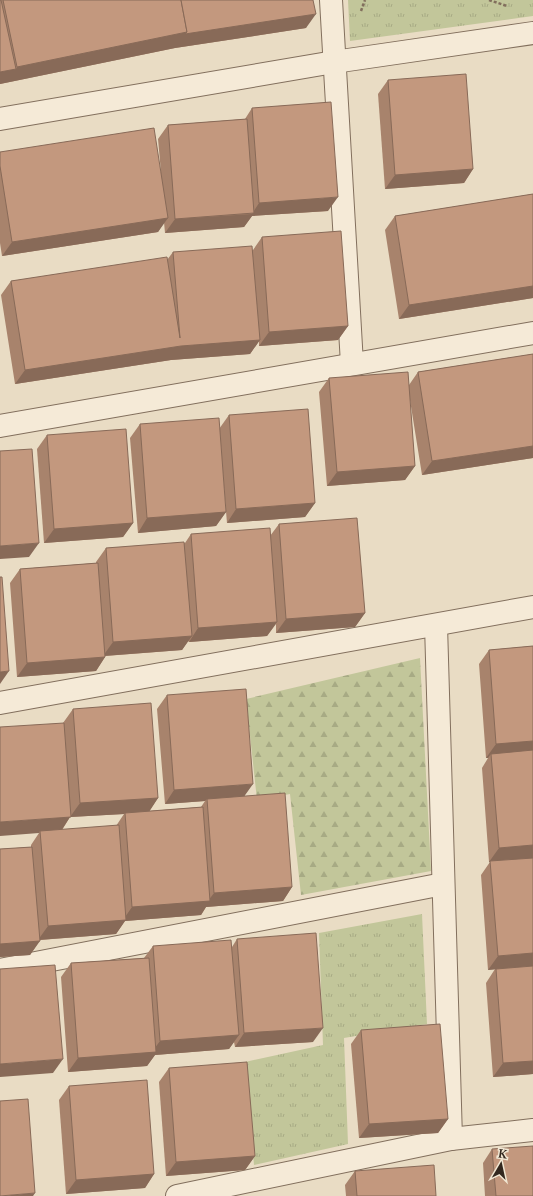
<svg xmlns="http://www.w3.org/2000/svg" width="533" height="1196" font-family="'Libre Baskerville',serif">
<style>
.grass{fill:url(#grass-tufts)}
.forest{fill:url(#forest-firs)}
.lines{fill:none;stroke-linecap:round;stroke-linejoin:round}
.street-casing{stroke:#826f5d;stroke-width:24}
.path{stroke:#826f5d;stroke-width:2.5;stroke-dasharray:3 2;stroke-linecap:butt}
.street{stroke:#f5ead7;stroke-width:22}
.wall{fill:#a8836c;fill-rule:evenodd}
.shaded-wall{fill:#886a58}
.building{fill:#c3987e;stroke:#886a58}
</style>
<defs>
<pattern id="grass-tufts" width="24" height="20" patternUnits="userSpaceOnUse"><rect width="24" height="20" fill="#c2c69a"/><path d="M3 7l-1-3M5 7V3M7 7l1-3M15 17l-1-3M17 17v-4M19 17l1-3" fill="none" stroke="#a7aa84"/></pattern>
<pattern id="forest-firs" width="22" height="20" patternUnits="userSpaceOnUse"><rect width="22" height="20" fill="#c2c69a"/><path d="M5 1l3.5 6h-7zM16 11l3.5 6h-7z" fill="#a7aa84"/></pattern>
</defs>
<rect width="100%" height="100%" fill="#e9dcc4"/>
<!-- grass -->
<g class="grass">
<polygon points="348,0 533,0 533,16 350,41"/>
<polygon points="422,914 427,1024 344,1038 348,1144 254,1165 245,1062 323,1045 319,933"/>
</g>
<!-- forest -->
<polygon class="forest" points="420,658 431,871 301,895 290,794 257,800 246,699"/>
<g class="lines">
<defs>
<g id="street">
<polyline points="331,0 352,364"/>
<polyline points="0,119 334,62 533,33"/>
<polyline points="0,426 533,333"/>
<polyline points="436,625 451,1139"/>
<polyline points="0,703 533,607"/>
<polyline points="0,970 443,884"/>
<polyline points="177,1196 451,1139 533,1130"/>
</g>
</defs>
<!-- street casing -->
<use href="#street" class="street-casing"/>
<!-- path -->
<g class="path">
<polyline points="489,0 507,6"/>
<polyline points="361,11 365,0"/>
</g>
<!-- street -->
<use href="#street" class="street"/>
</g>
<!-- wall -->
<g class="wall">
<polygon points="0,0 313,0 306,28 175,48 0,84"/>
<polygon points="388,80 473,169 464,183 385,189 378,94"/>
<polygon points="252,108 328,211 252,216 244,227 165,233 164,222 158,232 2,256 0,243 0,152 161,172 158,139 168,125 245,119"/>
<polygon points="533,194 533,298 399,319 385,230 395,216"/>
<polygon points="262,237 348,326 338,340 259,346 259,341 250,354 171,360 15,384 1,295 11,281 167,260 173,252 253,250"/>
<polygon points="533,354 533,458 422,475 409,394 415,466 405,480 327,486 319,392 329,378 409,385 418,372"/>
<polygon points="229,415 315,503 305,517 227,523 219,429"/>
<polygon points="140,424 226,512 216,526 138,533 130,438"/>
<polygon points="47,435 133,523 123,537 44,543 37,449"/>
<polygon points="279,524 365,613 355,627 276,633 276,624 267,636 189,642 188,641 182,650 105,656 105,657 96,671 17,677 10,583 20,569 96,563 96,562 106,548 185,543 191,534 270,536"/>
<polygon points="533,646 533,1074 493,1077 486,983 495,969 488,970 481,875 490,862 489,862 482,768 488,758 486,758 479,664 489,650"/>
<path d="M167,695L245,796L292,887L283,901L206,907L201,915L125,921L116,934L40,940L30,955L0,957V849L31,847V845L39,833L63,723L73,709L158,798L149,811L201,807L205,801L165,804L157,709ZM124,814L116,826L62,830L70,817Z"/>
<polygon points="237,939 313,1042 235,1047 234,1042 229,1049 155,1055 147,1066 68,1072 61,977 71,963 144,958 153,946 232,947"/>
<polygon points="361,1030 448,1119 438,1133 359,1138 351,1044"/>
<polygon points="169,1068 255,1156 245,1170 166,1176 159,1082"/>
<polygon points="69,1086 154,1174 145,1188 66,1194 59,1100"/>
<polygon points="492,1149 533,1196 485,1196 483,1163"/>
<polygon points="355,1171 436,1196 346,1196 345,1185"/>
</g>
<!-- shaded-wall -->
<g class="shaded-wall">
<polygon points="316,14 306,28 175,48 0,84 0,72 16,69 17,67 187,32"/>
<polygon points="473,169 464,183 385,189 395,175"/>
<polygon points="338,197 328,211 252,216 244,227 165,233 175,219 252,214 259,203"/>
<polygon points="168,218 158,232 2,256 12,242"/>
<polygon points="533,286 533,298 399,319 409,305"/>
<polygon points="348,326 338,340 259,346 269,332"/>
<polygon points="260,340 250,354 171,360 15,384 25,370 181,346"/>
<polygon points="533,446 533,458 422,475 432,461"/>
<polygon points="415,466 405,480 327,486 337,472"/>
<polygon points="315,503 305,517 227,523 236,509"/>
<polygon points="226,512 216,526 138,533 147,518"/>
<polygon points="133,523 123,537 44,543 54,529"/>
<polygon points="39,543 29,557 0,559 0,546"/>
<polygon points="365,613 355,627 276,633 286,619"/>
<polygon points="277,622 267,636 189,642 198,628"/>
<polygon points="192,636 182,650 103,656 113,642"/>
<polygon points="105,657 96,671 17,677 27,663"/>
<polygon points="9,671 0,684 0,672"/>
<polygon points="533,741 533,755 491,754 488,758 486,758 496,744"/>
<polygon points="253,784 243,798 207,799 205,801 165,804 174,790"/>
<polygon points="158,798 149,812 125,813 124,814 70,817 61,831 40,831 39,833 0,836 0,822 70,817 80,803"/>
<polygon points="533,845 533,859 489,862 499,848"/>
<polygon points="292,887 283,901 206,907 201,915 125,921 116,934 38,940 48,926 123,920 132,907 208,901 214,893"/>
<polygon points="40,941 30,955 0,957 0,944"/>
<polygon points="533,953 533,966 488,970 498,956"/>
<polygon points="323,1028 313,1042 235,1047 244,1033"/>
<polygon points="239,1035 229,1049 155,1055 147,1066 68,1072 78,1058 152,1052 160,1041"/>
<polygon points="63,1059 53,1073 0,1077 0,1064"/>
<polygon points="533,1061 533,1074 493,1077 503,1063"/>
<polygon points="448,1119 438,1133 359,1138 369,1124"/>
<polygon points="255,1156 245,1170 166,1176 176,1162"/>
<polygon points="154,1174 145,1188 66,1194 76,1180"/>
<polygon points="35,1193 33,1196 0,1196"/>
</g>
<!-- building -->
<g class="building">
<polygon points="0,0 1,0 16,69 0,72"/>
<polygon points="3,0 181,0 187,32 17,67"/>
<polygon points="181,0 313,0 316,14 185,34 187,32"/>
<polygon points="466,74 473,169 395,175 388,80"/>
<polygon points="331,102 338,197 259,203 252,108"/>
<polygon points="247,119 254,213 175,219 168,125"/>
<polygon points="154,128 168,218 12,242 0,166 0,152"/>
<polygon points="533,194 533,286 409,305 395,216"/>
<polygon points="341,231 348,326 269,332 262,237"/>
<polygon points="252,246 260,340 181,346 25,370 11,281 167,257 180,338 173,252"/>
<polygon points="533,354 533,446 432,461 418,372"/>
<polygon points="408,372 415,466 337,472 329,378"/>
<polygon points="308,409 315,503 236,509 229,415"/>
<polygon points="219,418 226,512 147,518 140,424"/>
<polygon points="126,429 133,523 54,529 47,435"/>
<polygon points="32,449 39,543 0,546 0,451"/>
<polygon points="357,518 365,613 286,619 279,524"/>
<polygon points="270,528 277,622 198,628 191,534"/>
<polygon points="184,542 192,636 113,642 106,548"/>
<polygon points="98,563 105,657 27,663 20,569"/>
<polygon points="0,577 2,577 9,671 0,672"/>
<polygon points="533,646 533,741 496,744 489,650"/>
<polygon points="246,689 253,784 174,790 167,695"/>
<polygon points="151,703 158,798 80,803 73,709"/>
<polygon points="64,723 71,817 0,822 0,727"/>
<polygon points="533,750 533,845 499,848 491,754"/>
<polygon points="285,793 292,887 214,893 207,799"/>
<polygon points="203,807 210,901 132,907 125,813"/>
<polygon points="119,825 126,920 48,926 40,831"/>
<polygon points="32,847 40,941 0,944 0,849"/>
<polygon points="533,858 533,953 498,956 490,861"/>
<polygon points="316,933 323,1028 244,1033 237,939"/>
<polygon points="231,940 239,1035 160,1041 153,946"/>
<polygon points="149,958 156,1052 78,1058 71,963"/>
<polygon points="55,965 63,1059 0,1064 0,969"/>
<polygon points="533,966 533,1061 503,1063 496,969"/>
<polygon points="440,1024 448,1119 369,1124 361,1030"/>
<polygon points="247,1062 255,1156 176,1162 169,1068"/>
<polygon points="147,1080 154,1174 76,1180 69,1086"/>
<polygon points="28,1099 35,1193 0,1196 0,1101"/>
<polygon points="533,1146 533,1196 496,1196 492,1149"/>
<polygon points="434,1165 436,1196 357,1196 355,1171"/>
</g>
<!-- north arrow -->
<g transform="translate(501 1164) rotate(9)" stroke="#f1e7d3" stroke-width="3" paint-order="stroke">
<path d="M0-3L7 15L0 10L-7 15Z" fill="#33281f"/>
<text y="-6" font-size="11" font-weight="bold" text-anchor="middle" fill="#33281f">K</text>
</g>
</svg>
